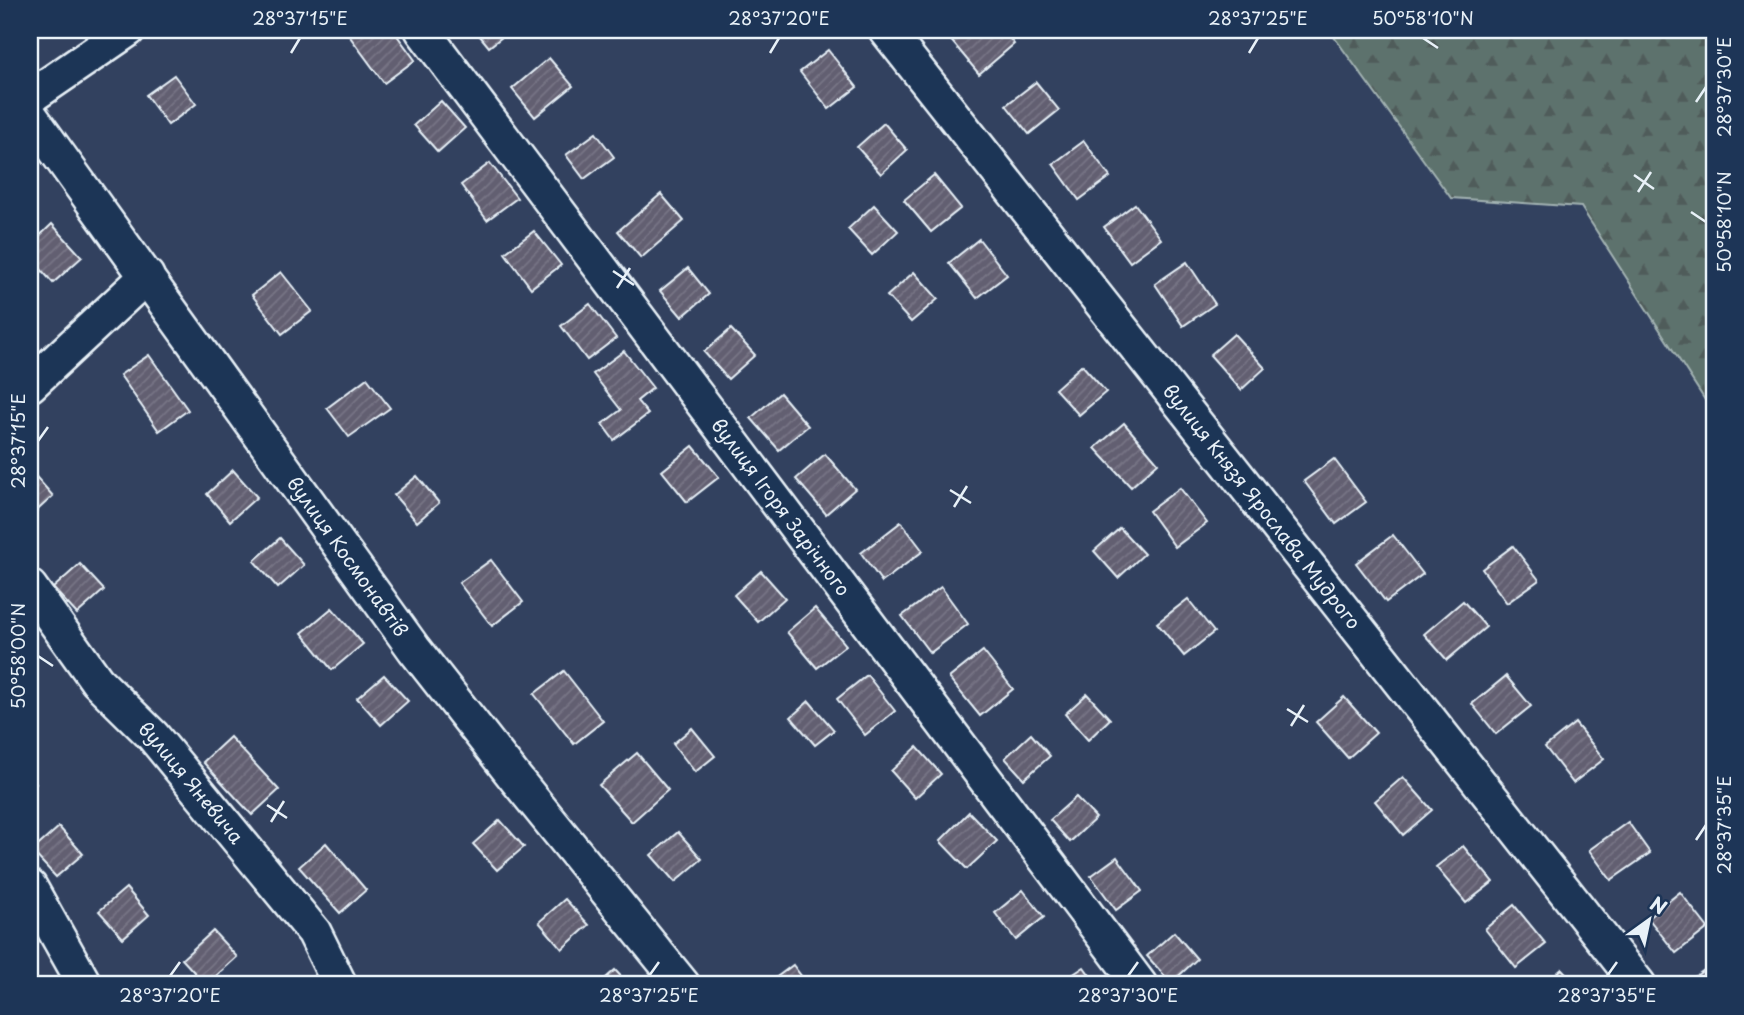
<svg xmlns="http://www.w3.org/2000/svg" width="1744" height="1015" font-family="'Playpen Sans',sans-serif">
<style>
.forest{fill:url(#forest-firs);stroke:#a2b2b2;stroke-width:2}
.building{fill:url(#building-hatch);stroke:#e8f1f8;stroke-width:2}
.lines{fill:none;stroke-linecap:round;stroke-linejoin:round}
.minor-casing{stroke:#e8f1f8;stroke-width:38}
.minor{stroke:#1d3557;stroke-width:33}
.ticks{fill:none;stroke:#e8f1f8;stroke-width:2.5}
.labels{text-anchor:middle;stroke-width:5;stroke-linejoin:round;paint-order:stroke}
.street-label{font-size:19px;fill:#e8f1f8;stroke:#1d3557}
.neatline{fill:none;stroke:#e8f1f8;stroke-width:2.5}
.ticks-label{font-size:18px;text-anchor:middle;fill:#e8f1f8}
</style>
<defs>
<pattern id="forest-firs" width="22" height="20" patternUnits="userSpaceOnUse" patternTransform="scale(1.75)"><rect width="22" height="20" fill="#5d726d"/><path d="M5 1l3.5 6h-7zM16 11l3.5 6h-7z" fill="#505b5a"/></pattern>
<pattern id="building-hatch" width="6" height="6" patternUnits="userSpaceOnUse" patternTransform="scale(1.75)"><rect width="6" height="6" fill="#625e71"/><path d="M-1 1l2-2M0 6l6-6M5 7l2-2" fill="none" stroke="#787686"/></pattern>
</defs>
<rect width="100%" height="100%" fill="#32415f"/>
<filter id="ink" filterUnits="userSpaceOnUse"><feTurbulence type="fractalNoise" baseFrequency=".0143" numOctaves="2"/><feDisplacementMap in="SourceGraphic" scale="14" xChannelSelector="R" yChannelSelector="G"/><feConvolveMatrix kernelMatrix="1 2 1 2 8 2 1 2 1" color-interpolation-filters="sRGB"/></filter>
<g filter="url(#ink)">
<!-- forest -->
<polygon class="forest" points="1329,30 1714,30 1714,414 1581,207 1451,198"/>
<!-- building -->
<g class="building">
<polygon points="345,30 393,30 415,60 384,83"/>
<polygon points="475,30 511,30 489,47"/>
<polygon points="947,30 1003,30 1014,44 979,74 944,32"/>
<polygon points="828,50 857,87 829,109 800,72"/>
<polygon points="549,58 573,86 535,117 512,89"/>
<polygon points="174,75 196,104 168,125 146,95"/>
<polygon points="1036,82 1059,110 1029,134 1006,105"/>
<polygon points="441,101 465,128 438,152 414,125"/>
<polygon points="884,123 907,150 881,174 857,147"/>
<polygon points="596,133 614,157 584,179 566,155"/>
<polygon points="1084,141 1110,177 1079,200 1053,164"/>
<polygon points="490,163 517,198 487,220 461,185"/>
<polygon points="934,175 961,208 931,232 904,200"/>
<polygon points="661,194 684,221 641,258 618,231"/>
<polygon points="1135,204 1161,239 1130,262 1104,227"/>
<polygon points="874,205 898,231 872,255 848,229"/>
<polygon points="52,224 82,257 53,283 30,257 30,245"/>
<polygon points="534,231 561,265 531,288 505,253"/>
<polygon points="979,239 1007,275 977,298 949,263"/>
<polygon points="1187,262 1215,304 1183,326 1155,284"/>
<polygon points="688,268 709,294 682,317 660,291"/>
<polygon points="281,272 312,311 282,334 252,295"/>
<polygon points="914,272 938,299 911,322 887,296"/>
<polygon points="590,304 616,338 587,360 561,326"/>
<polygon points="731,329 755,355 728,379 704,352"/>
<polygon points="1234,334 1265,368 1241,390 1210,355"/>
<polygon points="624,351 653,388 637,401 648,414 614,440 602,424 621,410 593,374"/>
<polygon points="149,355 188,410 159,431 120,375"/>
<polygon points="1082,365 1106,392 1079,415 1055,389"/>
<polygon points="367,378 390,408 349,437 327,408"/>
<polygon points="780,393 808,426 779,450 751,418"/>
<polygon points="1124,423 1158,463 1131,487 1095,448"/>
<polygon points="693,446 719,477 687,502 662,471"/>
<polygon points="825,454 855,489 826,514 796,479"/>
<polygon points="1334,459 1366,502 1336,524 1304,481"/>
<polygon points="30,470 53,496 30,517"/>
<polygon points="233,470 257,497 230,521 207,494"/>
<polygon points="417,476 439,503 417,522 394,495"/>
<polygon points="1180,488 1207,523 1175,547 1149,511"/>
<polygon points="901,522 923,551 882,582 861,553"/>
<polygon points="1120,528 1144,554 1118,578 1094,551"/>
<polygon points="1393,535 1423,574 1386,602 1356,563"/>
<polygon points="280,538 304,565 278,588 254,561"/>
<polygon points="1513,546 1539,580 1507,603 1482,569"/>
<polygon points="491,560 523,602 492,626 459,583"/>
<polygon points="80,564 104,590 77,614 53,588"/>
<polygon points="761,571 785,598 758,622 734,595"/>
<polygon points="941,587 968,624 930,653 902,616"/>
<polygon points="1188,599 1214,632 1184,656 1157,623"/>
<polygon points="1463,601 1486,627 1447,660 1424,634"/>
<polygon points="332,608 363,644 332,670 302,633"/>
<polygon points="815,608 846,645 817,668 787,632"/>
<polygon points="983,651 1013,689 980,716 949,678"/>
<polygon points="564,671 603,721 574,744 534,694"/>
<polygon points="384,675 408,701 381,725 357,698"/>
<polygon points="867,675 895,711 865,735 837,699"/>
<polygon points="1506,676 1531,706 1496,734 1472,704"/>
<polygon points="1087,694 1110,719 1088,740 1065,714"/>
<polygon points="1344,697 1376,733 1348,758 1316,722"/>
<polygon points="809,701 834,730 815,745 791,717"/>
<polygon points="1575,723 1604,759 1573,783 1545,747"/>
<polygon points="692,728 715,756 695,772 673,744"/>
<polygon points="1031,734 1050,756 1024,779 1005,758"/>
<polygon points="230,737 279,790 252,815 203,762"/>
<polygon points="917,747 941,774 915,798 891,771"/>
<polygon points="637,753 668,790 632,822 599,785"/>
<polygon points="30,774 36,783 30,788"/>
<polygon points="1403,777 1432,810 1403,835 1375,801"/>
<polygon points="1076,797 1096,818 1070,842 1050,820"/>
<polygon points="969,812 997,841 967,869 940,841"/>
<polygon points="500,820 524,847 497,870 473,844"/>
<polygon points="1628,822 1650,853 1611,880 1589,850"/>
<polygon points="59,827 83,854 56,877 32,851"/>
<polygon points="678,832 702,859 675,882 651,855"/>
<polygon points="326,843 366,890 340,913 299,867"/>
<polygon points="1463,846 1493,882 1466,903 1436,867"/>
<polygon points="1117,857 1142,891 1116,910 1091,876"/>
<polygon points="126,888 149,915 123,938 99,911"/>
<polygon points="1023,890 1044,917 1016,940 995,913"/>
<polygon points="1680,892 1708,928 1676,953 1648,918"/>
<polygon points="565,899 589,925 562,949 539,922"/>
<polygon points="1514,905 1546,944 1516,968 1485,929"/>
<polygon points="213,931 237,957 206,985 182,959"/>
<polygon points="1174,932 1197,959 1171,983 1147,956"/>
<polygon points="1714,963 1714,985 1698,985 1693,978"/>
<polygon points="793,965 808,985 766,985"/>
<polygon points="1084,967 1097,985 1057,985"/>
<polygon points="1562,969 1577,985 1543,985"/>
<polygon points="615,970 629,985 598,985"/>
</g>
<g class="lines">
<defs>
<g id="minor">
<path id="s1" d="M422,30L1140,985"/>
<path id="s2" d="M886,30L1639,985"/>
<polyline points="30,97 128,30"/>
<path id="s3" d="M30,115L414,649L516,779L683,985"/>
<polyline points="30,385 147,276"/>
<path id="s4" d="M30,587L97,681L153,736L314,932L340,985"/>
<polyline points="30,887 85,985"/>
</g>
</defs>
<!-- minor casing -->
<use href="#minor" class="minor-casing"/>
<!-- minor -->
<use href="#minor" class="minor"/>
</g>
</g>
<!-- ticks -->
<path class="ticks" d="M1423,38L1438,48M291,53L300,38M770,53L779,38M1249,53L1258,38M1696,102L1706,87M1634,175L1654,189M1638,192L1651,172M1691,212L1706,222M613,271L634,285M617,288L630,268M38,441L48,427M950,490L971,503M954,507L967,486M38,656L53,666M1287,709L1308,722M1291,726L1304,705M267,805L287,818M271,822L284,801M1696,840L1706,825M170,976L180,962M649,976L659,962M1128,976L1138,962M1607,976L1617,962"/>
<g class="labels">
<!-- street labels -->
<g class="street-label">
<text dy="7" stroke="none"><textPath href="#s1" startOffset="597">вулиця Ігоря Зарічного</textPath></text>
<text dy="7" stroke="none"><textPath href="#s2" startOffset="607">вулиця Князя Ярослава Мудрого</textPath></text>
<text dy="7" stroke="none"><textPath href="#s3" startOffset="544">вулиця Космонавтів</textPath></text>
<text dy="7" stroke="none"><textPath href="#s4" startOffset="254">вулиця Яневича</textPath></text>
</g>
</g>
<!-- margin -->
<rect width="1744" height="1015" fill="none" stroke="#1d3557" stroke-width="77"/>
<!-- north arrow -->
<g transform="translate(1649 920) rotate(33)" stroke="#1d3557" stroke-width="5" paint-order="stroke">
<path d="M0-5L12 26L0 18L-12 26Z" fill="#e8f1f8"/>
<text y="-10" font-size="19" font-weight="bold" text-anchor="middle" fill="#e8f1f8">N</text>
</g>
<rect x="38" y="38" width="1668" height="938" class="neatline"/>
<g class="ticks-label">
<text x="300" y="25">28°37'15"E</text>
<text x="779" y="25">28°37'20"E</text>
<text x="1258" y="25">28°37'25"E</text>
<text x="1423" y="25">50°58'10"N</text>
<text transform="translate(1725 87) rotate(-90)" y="6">28°37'30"E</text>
<text transform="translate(1725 222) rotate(-90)" y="6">50°58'10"N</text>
<text transform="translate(19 441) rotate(-90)" y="6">28°37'15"E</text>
<text transform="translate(19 656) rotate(-90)" y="6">50°58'00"N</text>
<text transform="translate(1725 825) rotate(-90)" y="6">28°37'35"E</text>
<text x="170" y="1002">28°37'20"E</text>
<text x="649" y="1002">28°37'25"E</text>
<text x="1128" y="1002">28°37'30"E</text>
<text x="1607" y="1002">28°37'35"E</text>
</g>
</svg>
